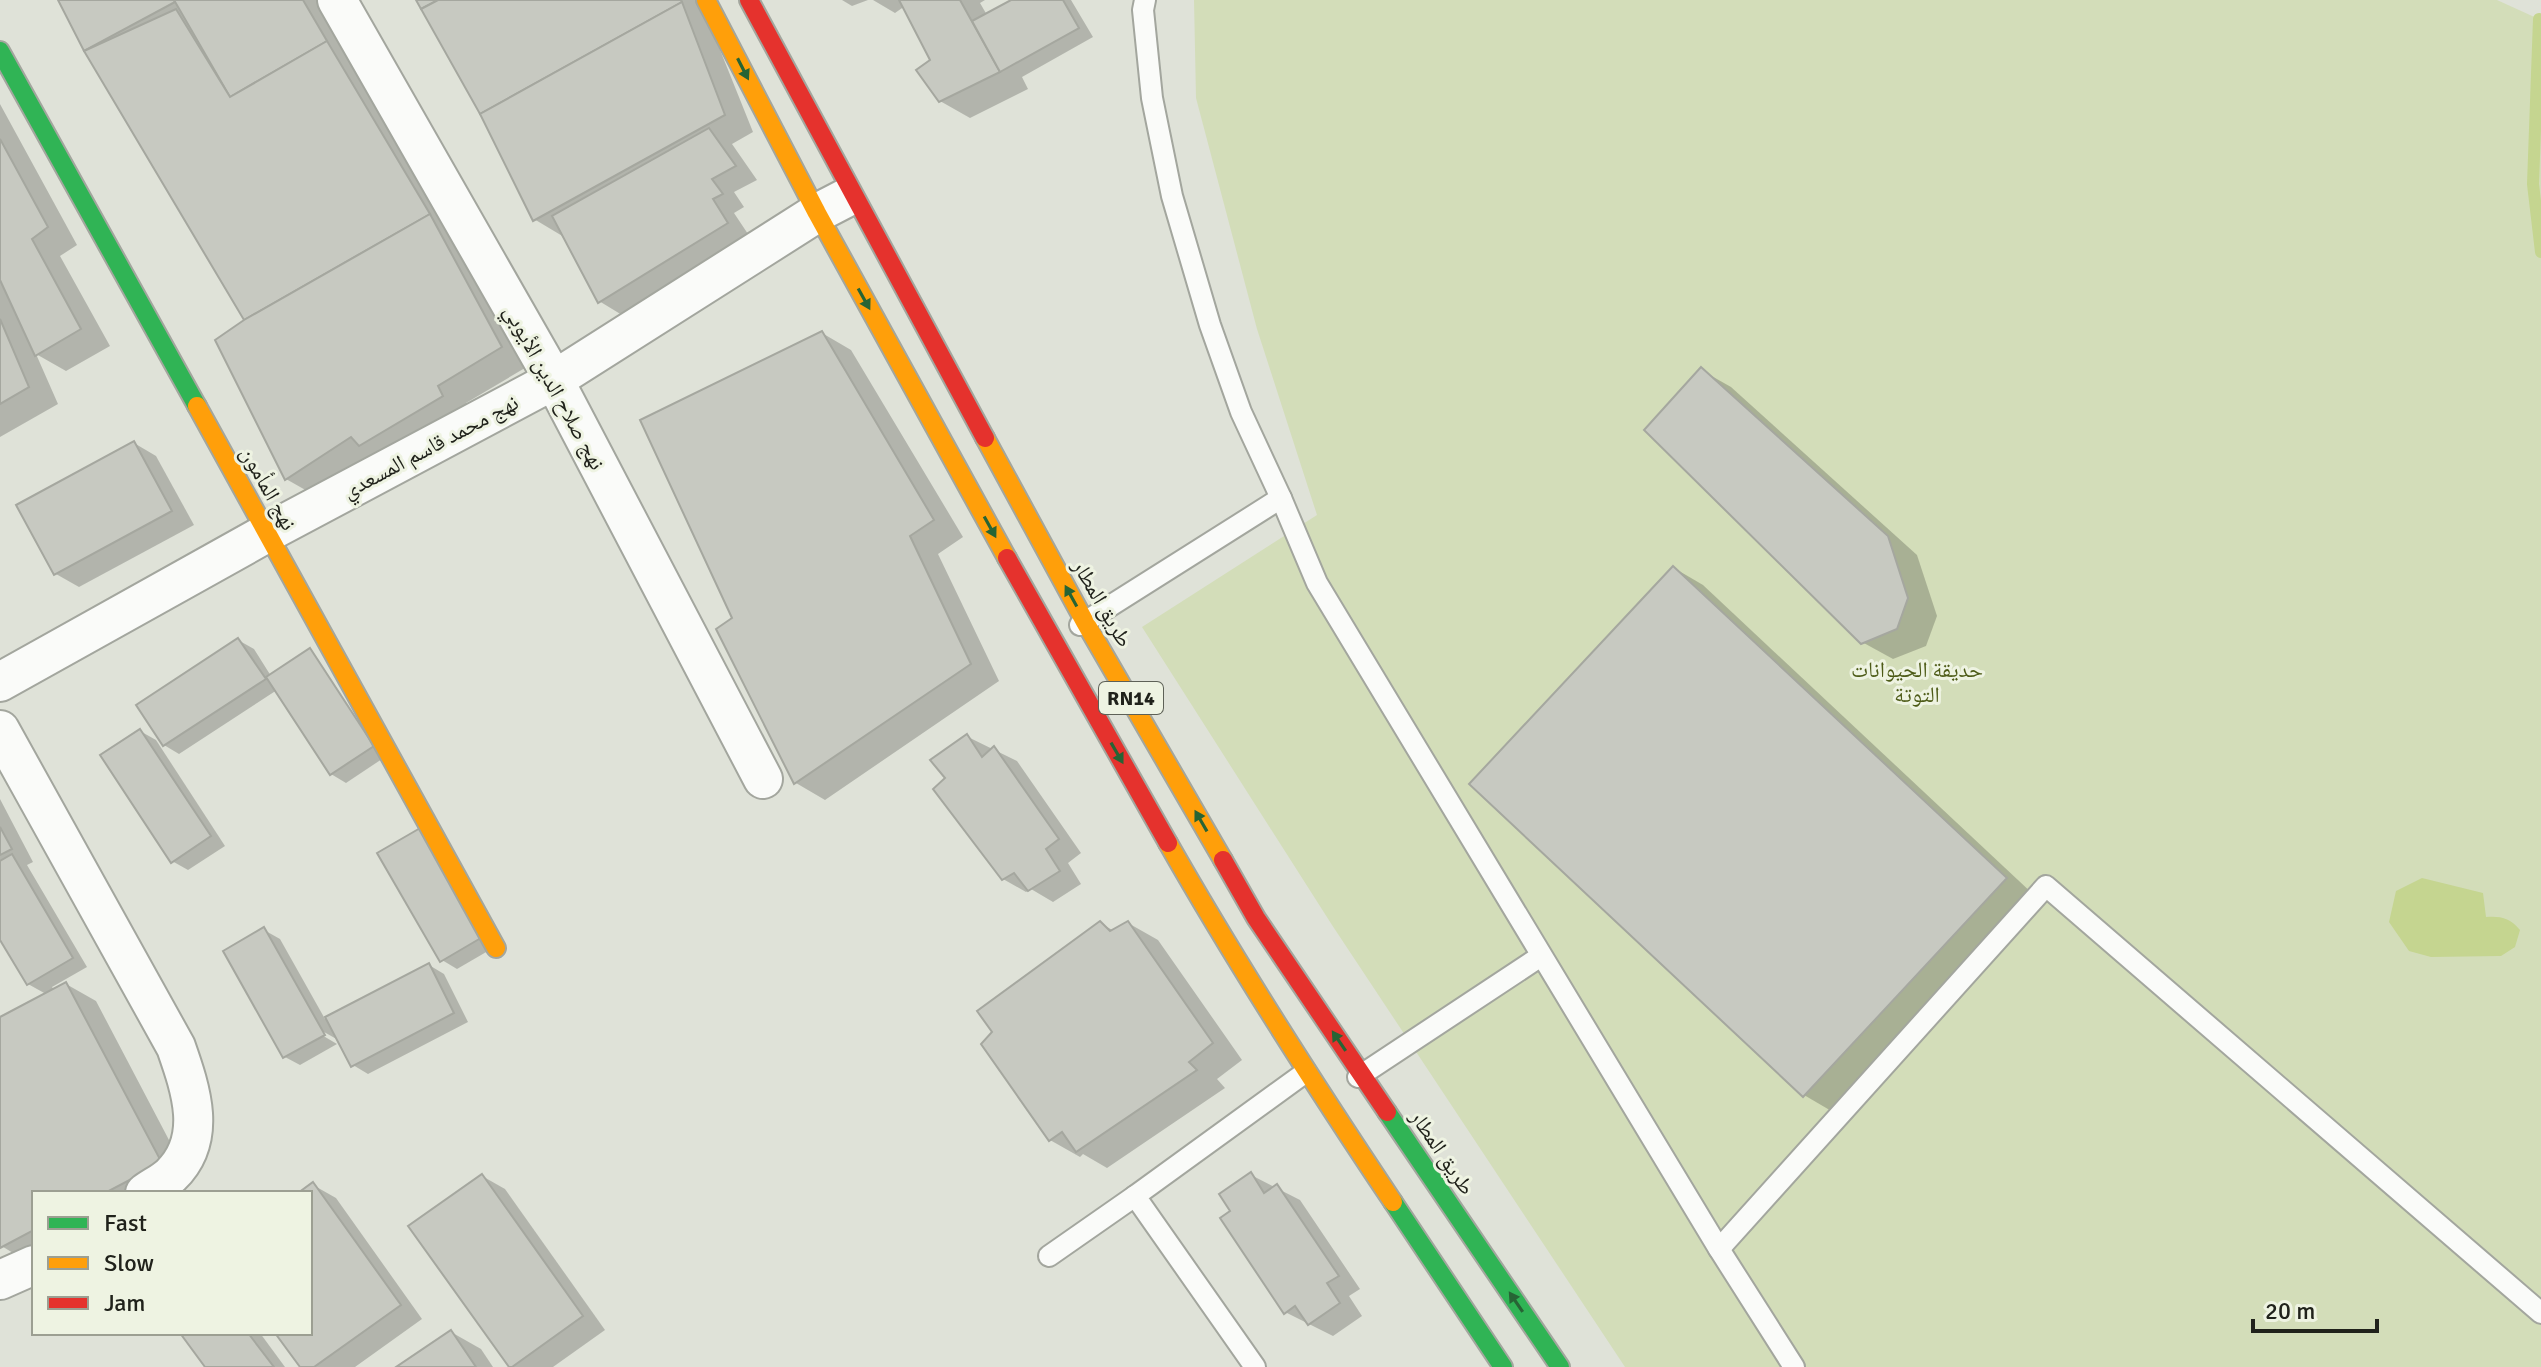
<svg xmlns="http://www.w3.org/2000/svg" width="2541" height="1367" font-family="Signika,'Noto Naskh Arabic',sans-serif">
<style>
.green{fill:#d3ddb9}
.water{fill:#c5d590}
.shadow{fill:#0003}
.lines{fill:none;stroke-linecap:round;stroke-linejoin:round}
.stream{stroke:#c5d590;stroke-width:12}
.building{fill:#c7c9c1;stroke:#a5a79f;stroke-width:2}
.lane-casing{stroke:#a3a69e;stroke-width:24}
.street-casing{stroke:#a3a69e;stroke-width:42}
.fast-casing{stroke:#a3a69e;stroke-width:22}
.slow-casing{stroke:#a3a69e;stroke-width:22}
.jam-casing{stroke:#a3a69e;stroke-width:22}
.lane{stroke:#fafbf9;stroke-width:20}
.street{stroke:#fafbf9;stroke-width:38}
.fast{stroke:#30b455;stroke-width:18}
.slow{stroke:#ff9f0a;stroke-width:18}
.jam{stroke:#e5322d;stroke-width:18}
.oneway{fill:#276435}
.labels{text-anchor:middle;stroke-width:6;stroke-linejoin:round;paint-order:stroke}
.shield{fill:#eef3e2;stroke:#5e6157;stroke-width:2}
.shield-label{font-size:20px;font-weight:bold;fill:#20221b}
.street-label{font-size:22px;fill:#20221b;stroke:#eef3e2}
.park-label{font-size:22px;fill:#4d5b17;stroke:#eef3e2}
</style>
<rect width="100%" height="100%" fill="#dfe2d8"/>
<!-- green -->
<polygon class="green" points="1194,0 2497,0 2541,20 2541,1367 1625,1367 1332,925 1142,627 1317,515 1257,329 1196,98"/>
<!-- water -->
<path class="water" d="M2422,878L2483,893L2486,917C2501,916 2510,918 2520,930L2515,947L2501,956L2431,957L2409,951L2389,922L2396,891Z"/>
<!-- shadow -->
<g class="shadow">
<polygon points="60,0 323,0 530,365 466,403 471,413 316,496 286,479 246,320 86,51"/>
<polygon points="417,0 700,0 753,132 732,144 757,180 734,192 744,207 734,213 750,237 622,315 599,301 564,237 534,219 481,113"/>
<polygon points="842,0 868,0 852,6"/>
<polygon points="873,0 985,0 980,3 987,15 1015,0 1071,0 1093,37 1022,77 1028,89 970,118 940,101 933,61 905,6 895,13"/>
<polygon points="0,104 77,245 60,256 110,346 66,371 36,354 58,404 0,437"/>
<polygon points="822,333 851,350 963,537 938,554 999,681 825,800 796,783"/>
<polygon points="1701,370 1731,387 1917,555 1937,616 1926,646 1893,659 1862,642"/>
<polygon points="134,443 156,456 194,525 79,587 56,574"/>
<polygon points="1674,568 1703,585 2035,896 1833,1112 1804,1095"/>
<polygon points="238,640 254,649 271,676 388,755 346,783 331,774 277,690 179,754 164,745"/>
<polygon points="140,731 156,740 225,846 188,870 172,861"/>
<polygon points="968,737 1017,761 1081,853 1068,863 1081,884 1053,902 1031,889 1026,892 1003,879 948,778"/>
<polygon points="0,799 33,862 27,865 87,967 52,987 54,990 66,984 96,1001 190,1180 166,1193 34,1193 34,1262 31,1264 0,1245 0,1019 46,994 28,984 0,936"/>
<polygon points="380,854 500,944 457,969 442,960"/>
<polygon points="1100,923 1114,931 1128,923 1158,940 1242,1060 1217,1079 1225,1088 1107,1168 1083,1154 1080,1157 1050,1140"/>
<polygon points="264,930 280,939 325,1019 429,965 444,974 468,1022 368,1074 353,1065 340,1041 317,1028 315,1031 337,1044 300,1065 285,1057"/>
<polygon points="1251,1175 1300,1200 1360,1289 1349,1296 1362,1316 1333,1336 1285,1312 1232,1212"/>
<polygon points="482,1176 505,1189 605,1330 553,1367 511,1367"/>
<polygon points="313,1185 336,1198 422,1319 355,1367 302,1367 278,1333 310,1333 310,1193 302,1193"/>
<polygon points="451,1332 481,1349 493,1367 400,1367"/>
<polygon points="182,1333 260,1333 285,1367 207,1367"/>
</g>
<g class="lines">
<!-- stream -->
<polyline class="stream" points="2539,19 2533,184 2541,252"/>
</g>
<!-- building -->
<g class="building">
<polygon points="58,0 174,0 175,2 84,51"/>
<polygon points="174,0 303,0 327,41 230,97"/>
<polygon points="416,0 438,0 421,9"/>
<polygon points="438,0 681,0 682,2 480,114 421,9"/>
<polygon points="899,0 960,0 1000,72 939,102 916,70 930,60"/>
<polygon points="1011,0 1063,0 1079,28 1000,72 972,21"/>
<polygon points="682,2 725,115 533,221 480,114"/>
<polygon points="176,9 230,97 327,41 430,214 244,320 84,51"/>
<polygon points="709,128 736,166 712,179 723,194 713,199 728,223 598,303 552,216"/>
<polygon points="0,139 48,227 32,239 81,329 35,356 0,280"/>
<polygon points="430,214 502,347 438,386 443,396 359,446 351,437 285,480 215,340 244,320"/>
<polygon points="0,319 29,387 0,404"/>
<polygon points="822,331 934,520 910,536 971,664 794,784 716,629 732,618 640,420"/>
<polygon points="1701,367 1888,536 1908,598 1897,629 1861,644 1644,430"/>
<polygon points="134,441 172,511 54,575 16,505"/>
<polygon points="1673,566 2007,878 1803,1097 1469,784"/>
<polygon points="238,638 266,679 163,746 136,705"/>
<polygon points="310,648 374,746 330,775 266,677"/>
<polygon points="140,729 211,836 171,863 100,755"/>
<polygon points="967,734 982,757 994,746 1059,839 1046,849 1060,871 1028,891 1014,873 1002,880 933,789 945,778 930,760"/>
<polygon points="0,827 12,849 0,855"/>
<polygon points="422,827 486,935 440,962 377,853"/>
<polygon points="12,854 73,958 27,985 0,940 0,861"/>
<polygon points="1100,921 1110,931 1128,921 1213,1043 1189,1062 1197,1070 1076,1152 1062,1132 1049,1141 981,1044 992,1032 977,1011"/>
<polygon points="264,927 325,1035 283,1058 223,951"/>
<polygon points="429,963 454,1013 351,1067 325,1017"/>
<polygon points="66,982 162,1163 105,1193 34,1193 34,1230 0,1248 0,1017"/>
<polygon points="1251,1172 1264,1193 1277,1184 1339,1276 1327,1283 1340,1303 1308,1325 1295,1306 1284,1314 1220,1218 1230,1211 1219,1194"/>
<polygon points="482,1174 583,1316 512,1367 509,1367 408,1226"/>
<polygon points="313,1182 401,1305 314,1367 300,1367 275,1333 310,1333 310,1193 298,1193"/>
<polygon points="451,1330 476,1367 396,1367"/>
<polygon points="180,1333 248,1333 274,1367 205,1367"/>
</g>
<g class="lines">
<defs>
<g id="lane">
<polyline points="1145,0 1143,10 1152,98 1172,196 1210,325 1241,412 1281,498 1317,583 1719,1249 1794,1367"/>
<polyline points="1080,625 1281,498"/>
<polyline points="1358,1077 1541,956"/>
<polyline points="1719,1249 2046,886 2541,1313"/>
<polyline points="1049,1256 1135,1196"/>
<polyline points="1255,1367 1135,1196 1306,1072"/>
</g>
<g id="street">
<polyline points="337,0 554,380 763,779"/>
<polyline points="0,682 267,533 554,380 817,213 844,199"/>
<path d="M0,730L176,1047C191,1090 208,1139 171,1175C164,1182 153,1187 145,1193"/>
<polyline points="0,1280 34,1265"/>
</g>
<g id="fast">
<polyline points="0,51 197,406"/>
<polyline points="1387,1112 1560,1367"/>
<polyline points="1393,1202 1503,1367"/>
</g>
<g id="slow">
<polyline points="706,0 817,213 1007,558"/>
<polyline points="197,406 496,948"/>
<polyline points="985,438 1085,622 1223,860"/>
<path d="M1168,843C1238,966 1314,1084 1393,1202"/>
</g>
<g id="jam">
<polyline points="749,0 985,438"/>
<polyline points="1007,558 1168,843"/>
<polyline points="1223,860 1256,918 1387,1112"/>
</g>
</defs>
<!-- lane casing -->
<use href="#lane" class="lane-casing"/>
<!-- street casing -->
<use href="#street" class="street-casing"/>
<!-- fast casing -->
<use href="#fast" class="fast-casing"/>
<!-- slow casing -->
<use href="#slow" class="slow-casing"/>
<!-- jam casing -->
<use href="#jam" class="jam-casing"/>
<!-- lane -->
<use href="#lane" class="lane"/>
<!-- street -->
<use href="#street" class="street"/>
<!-- fast -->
<use href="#fast" class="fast"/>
<!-- slow -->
<use href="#slow" class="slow"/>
<!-- jam -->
<use href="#jam" class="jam"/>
</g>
<!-- one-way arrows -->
<defs><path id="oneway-solid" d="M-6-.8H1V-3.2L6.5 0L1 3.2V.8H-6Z" transform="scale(2)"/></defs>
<g class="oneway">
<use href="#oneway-solid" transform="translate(743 69) rotate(63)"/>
<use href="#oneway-solid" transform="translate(864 299) rotate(61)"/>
<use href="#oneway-solid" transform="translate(990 527) rotate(61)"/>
<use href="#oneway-solid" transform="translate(1071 596) rotate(-119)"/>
<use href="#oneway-solid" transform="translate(1117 753) rotate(60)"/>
<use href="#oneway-solid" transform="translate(1201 821) rotate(-120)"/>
<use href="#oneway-solid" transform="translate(1339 1041) rotate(-124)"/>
<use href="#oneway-solid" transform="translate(1516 1302) rotate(-124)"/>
</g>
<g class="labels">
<!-- shield labels -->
<rect class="shield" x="1099" y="682" width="64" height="32" rx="6"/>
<g class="shield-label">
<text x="1131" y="705">RN14</text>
</g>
<!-- street labels -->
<g class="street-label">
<text transform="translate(555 387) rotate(61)" y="8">نهج صلاح الدين الأيوبي</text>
<text transform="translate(430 446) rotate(-28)" y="8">نهج محمد قاسم المسعدي</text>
<text transform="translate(269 488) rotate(61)" y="8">نهج المأمون</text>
<text transform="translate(1103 603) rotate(60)" y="8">طريق المطار</text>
<text transform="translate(1443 1152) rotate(56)" y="8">طريق المطار</text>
</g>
<!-- park labels -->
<g class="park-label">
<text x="1917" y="677">حديقة الحيوانات<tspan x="1917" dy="25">التوتة</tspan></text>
</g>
</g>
<!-- legend -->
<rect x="32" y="1191" width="280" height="144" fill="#eef3e2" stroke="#9c9f92" stroke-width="2"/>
<rect x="48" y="1217" width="40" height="12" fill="#30b455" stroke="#9c9f92" stroke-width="2"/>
<text x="104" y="1231" font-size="24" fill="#20221b">Fast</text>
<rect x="48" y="1257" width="40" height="12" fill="#ff9f0a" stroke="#9c9f92" stroke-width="2"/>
<text x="104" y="1271" font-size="24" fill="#20221b">Slow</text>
<rect x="48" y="1297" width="40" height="12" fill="#e5322d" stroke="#9c9f92" stroke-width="2"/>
<text x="104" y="1311" font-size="24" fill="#20221b">Jam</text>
<!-- scale -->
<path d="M2253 1319v12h124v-12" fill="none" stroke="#20221b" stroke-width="4"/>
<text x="2265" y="1319" font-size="24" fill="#20221b" stroke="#eef3e2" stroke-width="6" paint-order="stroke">20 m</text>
</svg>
